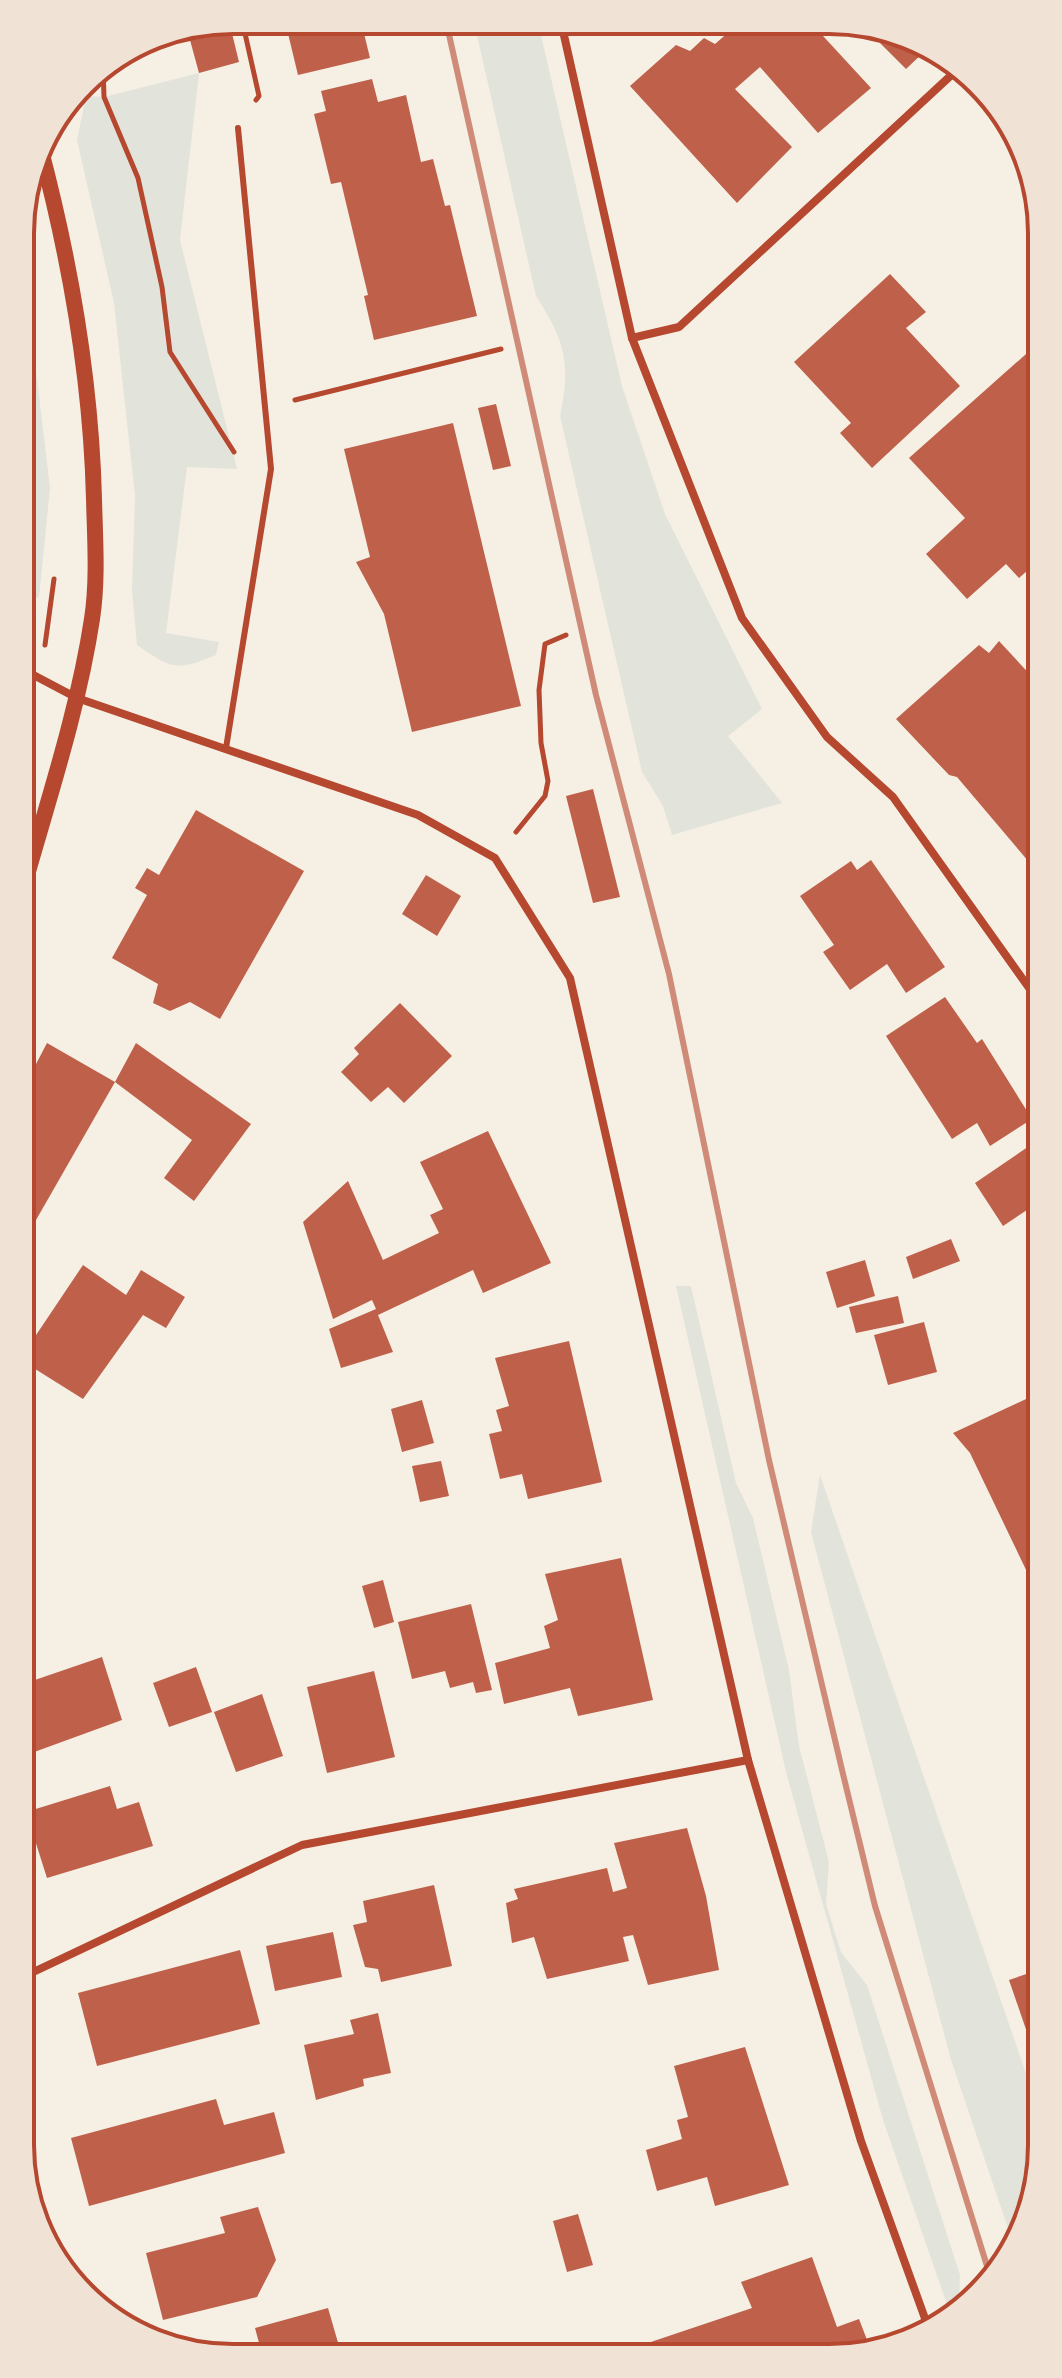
<svg xmlns="http://www.w3.org/2000/svg" width="1062" height="2378" font-family="Manrope,sans-serif">
<style>
.green{fill:#e2e4dc}
.building{fill:#bf614a}
.lines{fill:none;stroke-linecap:round;stroke-linejoin:round}
.path{stroke:#b5482f;stroke-width:5}
.service{stroke:#b5482f;stroke-width:6}
.minor{stroke:#b5482f;stroke-width:8}
.secondary{stroke:#b5482f;stroke-width:16}
.rail{stroke:#cf8b77;stroke-width:6}
.rim{fill:none;stroke:#b5482f;stroke-width:4}
</style>
<rect width="100%" height="100%" fill="#f6efe4"/>
<!-- green -->
<g class="green">
<path d="M474,22H538L622,386L665,514L762,709L728,736L782,803L672,835L663,806L642,772L560,416C571,363 565,341 536,296Z"/>
<path d="M199,73L180,240L237,469L187,467L166,633L219,642L216,655C176,671 173,670 137,645L132,591L135,496L114,303L77,140L86,96L104,97Z"/>
<polygon points="21,285 29,312 50,488 39,598 22,595"/>
<polygon points="676,1286 691,1286 736,1483 753,1518 789,1670 799,1746 829,1862 826,1904 841,1952 867,1985 960,2275 959,2304 949,2310 883,2120 786,1772"/>
<path d="M820,1475L1041,2117C1042,2161 1038,2208 1014,2246L951,2060L811,1532Z"/>
</g>
<!-- building -->
<g class="building">
<polygon points="229,21 239,62 199,73 187,29"/>
<polygon points="285,21 361,21 370,58 298,75"/>
<polygon points="739,23 812,24 871,88 818,133 760,67 735,89 792,147 737,203 630,86 676,45 690,51 704,38 715,44"/>
<polygon points="866,24 870,24 925,51 906,69 864,27"/>
<polygon points="372,79 378,102 406,95 421,162 433,159 445,206 450,205 477,316 374,340 364,296 368,295 341,182 331,184 314,114 326,111 321,91"/>
<polygon points="890,274 926,312 906,328 960,386 872,468 840,433 851,423 794,362"/>
<polygon points="1035,346 1036,563 1019,578 1006,564 967,599 926,554 965,518 909,458"/>
<polygon points="496,404 511,466 493,470 478,408"/>
<polygon points="453,423 521,706 412,732 384,614 356,562 370,557 344,449"/>
<polygon points="999,641 1036,681 1036,694 1032,701 1036,704 1037,855 1029,862 957,777 949,775 896,719 979,645 989,653"/>
<polygon points="593,789 620,897 593,903 566,796"/>
<polygon points="196,810 304,871 220,1019 190,1002 170,1011 153,1003 158,984 112,958 147,895 135,888 147,868 159,875"/>
<polygon points="871,860 945,967 906,993 887,964 850,990 823,952 834,945 800,896 851,861 857,870"/>
<polygon points="426,875 461,896 437,936 402,914"/>
<polygon points="945,997 977,1043 982,1039 1032,1119 990,1146 977,1123 952,1139 886,1036"/>
<polygon points="400,1003 452,1056 404,1103 388,1087 371,1102 341,1072 359,1054 354,1048"/>
<polygon points="47,1043 115,1082 24,1241 24,1087"/>
<polygon points="136,1043 251,1124 194,1201 164,1178 192,1140 115,1082"/>
<polygon points="488,1131 551,1263 483,1293 473,1270 378,1315 393,1352 341,1368 329,1329 376,1309 372,1300 333,1319 303,1222 348,1181 383,1260 439,1233 430,1215 443,1209 420,1162"/>
<polygon points="1038,1140 1038,1209 1033,1213 1030,1208 1003,1226 975,1183"/>
<polygon points="951,1239 960,1261 913,1279 906,1257"/>
<polygon points="865,1260 875,1296 837,1308 826,1272"/>
<polygon points="83,1265 126,1295 141,1270 185,1297 166,1328 143,1315 83,1399 24,1362 24,1353"/>
<polygon points="898,1296 904,1323 856,1333 849,1307"/>
<polygon points="924,1322 937,1372 888,1385 874,1335"/>
<polygon points="569,1341 602,1482 528,1499 522,1474 500,1479 489,1434 502,1431 496,1410 509,1406 495,1358"/>
<polygon points="1039,1393 1039,1494 1040,1599 970,1453 953,1433"/>
<polygon points="422,1400 434,1443 402,1452 391,1409"/>
<polygon points="441,1461 449,1496 420,1502 412,1466"/>
<polygon points="621,1558 653,1700 578,1716 570,1688 504,1704 495,1663 550,1648 544,1626 558,1620 545,1574"/>
<polygon points="383,1580 394,1622 374,1628 362,1586"/>
<polygon points="471,1604 492,1690 476,1693 473,1682 450,1688 445,1671 412,1679 398,1622"/>
<polygon points="102,1657 122,1720 26,1755 26,1683"/>
<polygon points="196,1667 212,1712 169,1727 153,1683"/>
<polygon points="374,1671 395,1757 327,1773 307,1687"/>
<polygon points="262,1694 283,1756 236,1772 214,1712"/>
<polygon points="110,1786 117,1809 139,1802 153,1846 47,1878 26,1812"/>
<polygon points="687,1828 706,1896 719,1970 648,1985 633,1935 623,1937 629,1961 547,1979 534,1937 512,1943 506,1903 518,1899 514,1889 607,1868 613,1892 627,1888 614,1843"/>
<polygon points="434,1885 452,1966 381,1982 378,1969 365,1967 353,1925 367,1922 363,1901"/>
<polygon points="333,1932 342,1977 275,1991 266,1946"/>
<polygon points="240,1950 260,2024 97,2066 78,1993"/>
<polygon points="1041,1969 1041,2073 1009,1980"/>
<polygon points="378,2013 391,2073 363,2079 364,2086 316,2100 304,2045 354,2034 350,2020"/>
<polygon points="745,2047 789,2185 715,2206 707,2177 657,2191 646,2150 682,2139 677,2120 688,2117 674,2066"/>
<polygon points="216,2099 224,2125 274,2112 285,2153 89,2206 71,2138"/>
<polygon points="258,2207 276,2260 257,2297 163,2320 146,2253 225,2233 220,2217"/>
<polygon points="578,2214 593,2265 567,2272 553,2221"/>
<polygon points="812,2257 837,2327 859,2319 869,2345 853,2351 631,2352 630,2349 752,2308 741,2282"/>
<polygon points="328,2308 341,2353 262,2354 255,2328"/>
</g>
<g class="lines">
<!-- path -->
<g class="path">
<polyline points="242,20 259,96 256,100"/>
<polyline points="103,66 104,97 138,178 162,287 170,352 234,452"/>
<polyline points="21,262 30,292"/>
<polyline points="295,400 501,349"/>
<polyline points="45,645 54,579"/>
<polyline points="516,832 545,796 548,781 541,743 539,690 545,644 566,635"/>
</g>
<!-- service -->
<polyline class="service" points="226,748 271,469 238,128"/>
<!-- minor -->
<g class="minor">
<polyline points="561,22 632,338 742,618 827,737 893,797 1037,999"/>
<polyline points="632,338 679,327 959,68"/>
<polyline points="22,669 77,698 418,815 495,858 570,978 748,1760 861,2141 927,2324"/>
<polyline points="27,1975 302,1845 748,1760"/>
</g>
<!-- secondary -->
<path class="secondary" d="M23,889C48,800 78,711 92,619C98,580 95,539 94,499C91,378 71,264 40,147"/>
<!-- rail -->
<polyline class="rail" points="446,21 596,695 669,974 769,1460 843,1774 875,1906 992,2282"/>
</g>
<!-- crop -->
<path d="M0 0H1062V2378H0ZM233 34H829A199 199 0 0 1 1028 233V2145A199 199 0 0 1 829 2344H233A199 199 0 0 1 34 2145V233A199 199 0 0 1 233 34Z" fill="#f1e2d6" fill-rule="evenodd"/>
<path class="rim" d="M233 34H829A199 199 0 0 1 1028 233V2145A199 199 0 0 1 829 2344H233A199 199 0 0 1 34 2145V233A199 199 0 0 1 233 34Z"/>
</svg>
